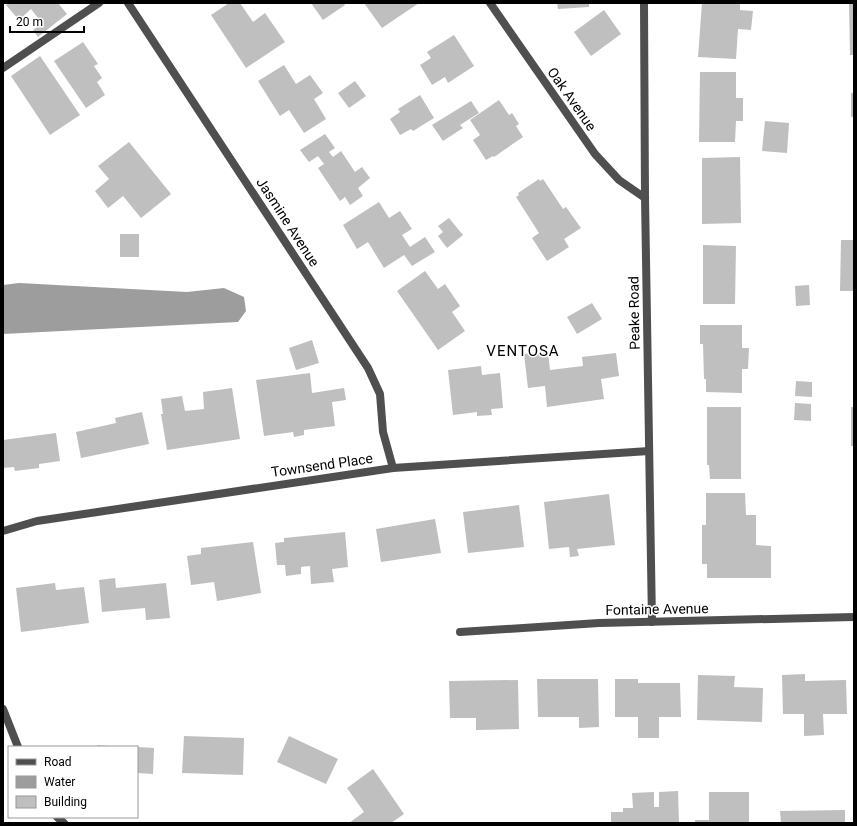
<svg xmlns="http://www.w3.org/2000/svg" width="857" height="826" font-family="Roboto,sans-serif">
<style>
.water{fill:#9d9d9d}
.building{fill:#bfbfbf}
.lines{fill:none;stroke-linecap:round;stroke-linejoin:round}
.service{stroke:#4f4f4f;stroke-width:8}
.minor{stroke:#4f4f4f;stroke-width:8}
.labels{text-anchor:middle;stroke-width:3;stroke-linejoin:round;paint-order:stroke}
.street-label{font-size:14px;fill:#000;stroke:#fff}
.neighbourhood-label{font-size:15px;letter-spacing:1px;fill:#000;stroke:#fff}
</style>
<rect width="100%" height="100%" fill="#fff"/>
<!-- water -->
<polygon class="water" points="19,283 187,292 224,288 244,297 246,311 238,322 3,334 3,285"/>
<!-- building -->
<g class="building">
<polygon points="9,3 58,3 67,14 38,37 33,30 42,23 31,9 19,20 6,5"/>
<polygon points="229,3 240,3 253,22 265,13 285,42 246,68 211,15"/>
<polygon points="311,3 344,3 345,5 323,20"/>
<polygon points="364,3 419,3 382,28"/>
<polygon points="557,3 589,3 589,7 558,9"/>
<polygon points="702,3 740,3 740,10 753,11 751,30 738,29 736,59 698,57"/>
<polygon points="849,3 854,3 854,55 850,55"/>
<polygon points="604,10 621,34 591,56 574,32"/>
<polygon points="454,35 474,66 448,83 445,77 432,85 420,65 431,58 427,52"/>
<polygon points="83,42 98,64 94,66 102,78 97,82 105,95 86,108 54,61"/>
<polygon points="40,56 80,115 50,135 11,76"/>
<polygon points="284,65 296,84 310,75 323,93 314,99 326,119 304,133 289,110 280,116 258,81"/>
<polygon points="700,72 736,72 736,98 743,98 743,121 736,121 735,142 699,142"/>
<polygon points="355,81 366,96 349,108 338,93"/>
<rect x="851" y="93" width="3" height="24"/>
<polygon points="420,95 434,118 413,131 411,129 400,135 390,119 400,112 398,109"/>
<polygon points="499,100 509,115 512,113 519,124 516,126 523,137 494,157 493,156 486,160 473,140 480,135 470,120"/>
<polygon points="471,101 479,113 460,125 463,128 443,141 432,125"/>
<polygon points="765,121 789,123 787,153 762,151"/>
<polygon points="325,134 335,148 329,152 333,157 341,151 355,172 362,167 370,178 358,188 363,196 350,205 345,197 340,201 318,168 324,164 318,156 309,162 300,150"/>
<polygon points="129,142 171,194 141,218 123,196 108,208 95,191 109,179 98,166"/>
<polygon points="740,157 741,223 702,224 702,158"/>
<polygon points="539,179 540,181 543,179 563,209 566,207 581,228 564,239 569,247 547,261 532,238 539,233 516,197 519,195 518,193"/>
<polygon points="379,202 389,218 400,211 412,229 402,235 410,247 425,237 435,252 412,266 404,255 384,268 368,242 357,249 343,225"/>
<polygon points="449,218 463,235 447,248 438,236 443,232 438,226"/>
<rect x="120" y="234" width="19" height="23"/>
<polygon points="841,240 854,240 854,291 840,291"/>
<polygon points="703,245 736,246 735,304 703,304"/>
<polygon points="425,271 438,289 445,284 460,306 452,312 465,331 438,350 397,291"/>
<polygon points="809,285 810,305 796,306 795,286"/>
<polygon points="592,303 602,319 577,334 567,317"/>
<polygon points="700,325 742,325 742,348 749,348 748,369 742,369 742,393 706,392 706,379 704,379 703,344 700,344"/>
<polygon points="312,340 319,363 296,370 289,348"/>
<polygon points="548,351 550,370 583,366 582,357 616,353 619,376 601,379 604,399 547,407 545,386 528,388 524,354"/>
<polygon points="481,366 482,375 500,373 503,408 491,409 492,415 477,416 477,412 453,415 448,370"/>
<polygon points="310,373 312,393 344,388 346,400 332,402 335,426 304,430 304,435 294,437 293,432 264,436 256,380"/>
<polygon points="796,381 812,382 812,397 795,396"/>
<polygon points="232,388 240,439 167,450 161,414 163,414 161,399 182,396 185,411 204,409 203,392"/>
<polygon points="795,403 811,404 811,421 794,420"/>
<polygon points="707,407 741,407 741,479 710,479 709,465 707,465"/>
<rect x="851" y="407" width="3" height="39"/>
<polygon points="142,412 149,444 81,458 76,432 116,423 115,418"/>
<polygon points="56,433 60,461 39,464 39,468 15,471 14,467 3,468 3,440"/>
<polygon points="706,493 745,493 746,515 756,515 756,545 771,546 771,578 707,578 707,564 702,564 702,525 706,525"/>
<polygon points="609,494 615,545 577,549 579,556 570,557 569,547 549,549 544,502"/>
<polygon points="519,505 524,547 468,553 463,512"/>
<polygon points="435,519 441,553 381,562 376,529"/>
<polygon points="345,532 348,567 332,569 334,582 311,584 310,566 301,567 301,574 286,576 285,565 277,565 275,543 284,542 284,538"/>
<polygon points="253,542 261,593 217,601 214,582 191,585 187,556 201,554 201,548"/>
<polygon points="115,578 116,588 166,583 170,618 146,620 145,608 102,612 99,580"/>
<polygon points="55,583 56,590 84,587 89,623 21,632 16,588"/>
<polygon points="805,674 805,681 846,680 847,714 823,714 824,735 804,736 804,714 783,714 782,675"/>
<polygon points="698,675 735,676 734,687 763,688 762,722 697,720"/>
<polygon points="537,679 598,679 599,727 579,728 579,717 538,717"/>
<polygon points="615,679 638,679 638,683 680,683 681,717 659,717 659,738 638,738 638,717 615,717"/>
<polygon points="518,680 519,729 476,730 476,718 450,718 449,681"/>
<polygon points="184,736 244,738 243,775 182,773"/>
<polygon points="289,736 338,759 326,784 277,762"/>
<polygon points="97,745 108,746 108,747 97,747"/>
<polygon points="137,747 154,748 153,774 137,773"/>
<polygon points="373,769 404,814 391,823 349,823 364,812 347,788"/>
<polygon points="678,791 679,823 611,823 611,812 623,812 623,808 633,808 632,793 654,792 654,807 659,807 659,792"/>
<polygon points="709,792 749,792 749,823 695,823 695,820 709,820"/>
<polygon points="845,810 845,823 781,823 780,811"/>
</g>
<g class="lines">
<!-- service -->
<polyline class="service" points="3,68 99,3"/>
<!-- minor -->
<g class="minor">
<polyline points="128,3 368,368 380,394 383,432 393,468"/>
<polyline points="490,3 595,154 619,180 645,198"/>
<polyline points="644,3 645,198 652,622"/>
<polyline points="3,531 37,521 393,468 649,451"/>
<polyline points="460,632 599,623 854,617"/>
<polyline points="3,709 18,747"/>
<polyline points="57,817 64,823"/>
</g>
</g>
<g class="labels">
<!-- street labels -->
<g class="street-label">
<text transform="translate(572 99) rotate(55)" y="5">Oak Avenue</text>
<text transform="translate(288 222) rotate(57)" y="5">Jasmine Avenue</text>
<text transform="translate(634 313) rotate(-91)" y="5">Peake Road</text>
<text transform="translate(322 465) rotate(-8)" y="5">Townsend Place</text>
<text transform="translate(657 609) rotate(-1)" y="5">Fontaine Avenue</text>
</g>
<!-- neighbourhood labels -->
<g class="neighbourhood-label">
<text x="523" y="356">VENTOSA</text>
</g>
</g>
<!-- border -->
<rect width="857" height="826" fill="none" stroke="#000000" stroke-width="8"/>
<!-- legend -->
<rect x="8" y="746" width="130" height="72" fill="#ffffff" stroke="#999999"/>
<rect x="16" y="759" width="20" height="6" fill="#4f4f4f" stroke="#999999"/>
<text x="44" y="766" font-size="12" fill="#000000">Road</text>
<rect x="16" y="776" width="20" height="12" fill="#9d9d9d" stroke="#999999"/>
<text x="44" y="786" font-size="12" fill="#000000">Water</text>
<rect x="16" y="796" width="20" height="12" fill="#bfbfbf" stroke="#999999"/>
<text x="44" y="806" font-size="12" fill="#000000">Building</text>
<!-- scale -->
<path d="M10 26v6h74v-6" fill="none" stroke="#000000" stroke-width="2"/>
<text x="16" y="26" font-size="12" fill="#000000" stroke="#ffffff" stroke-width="3" paint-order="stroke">20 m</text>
</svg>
